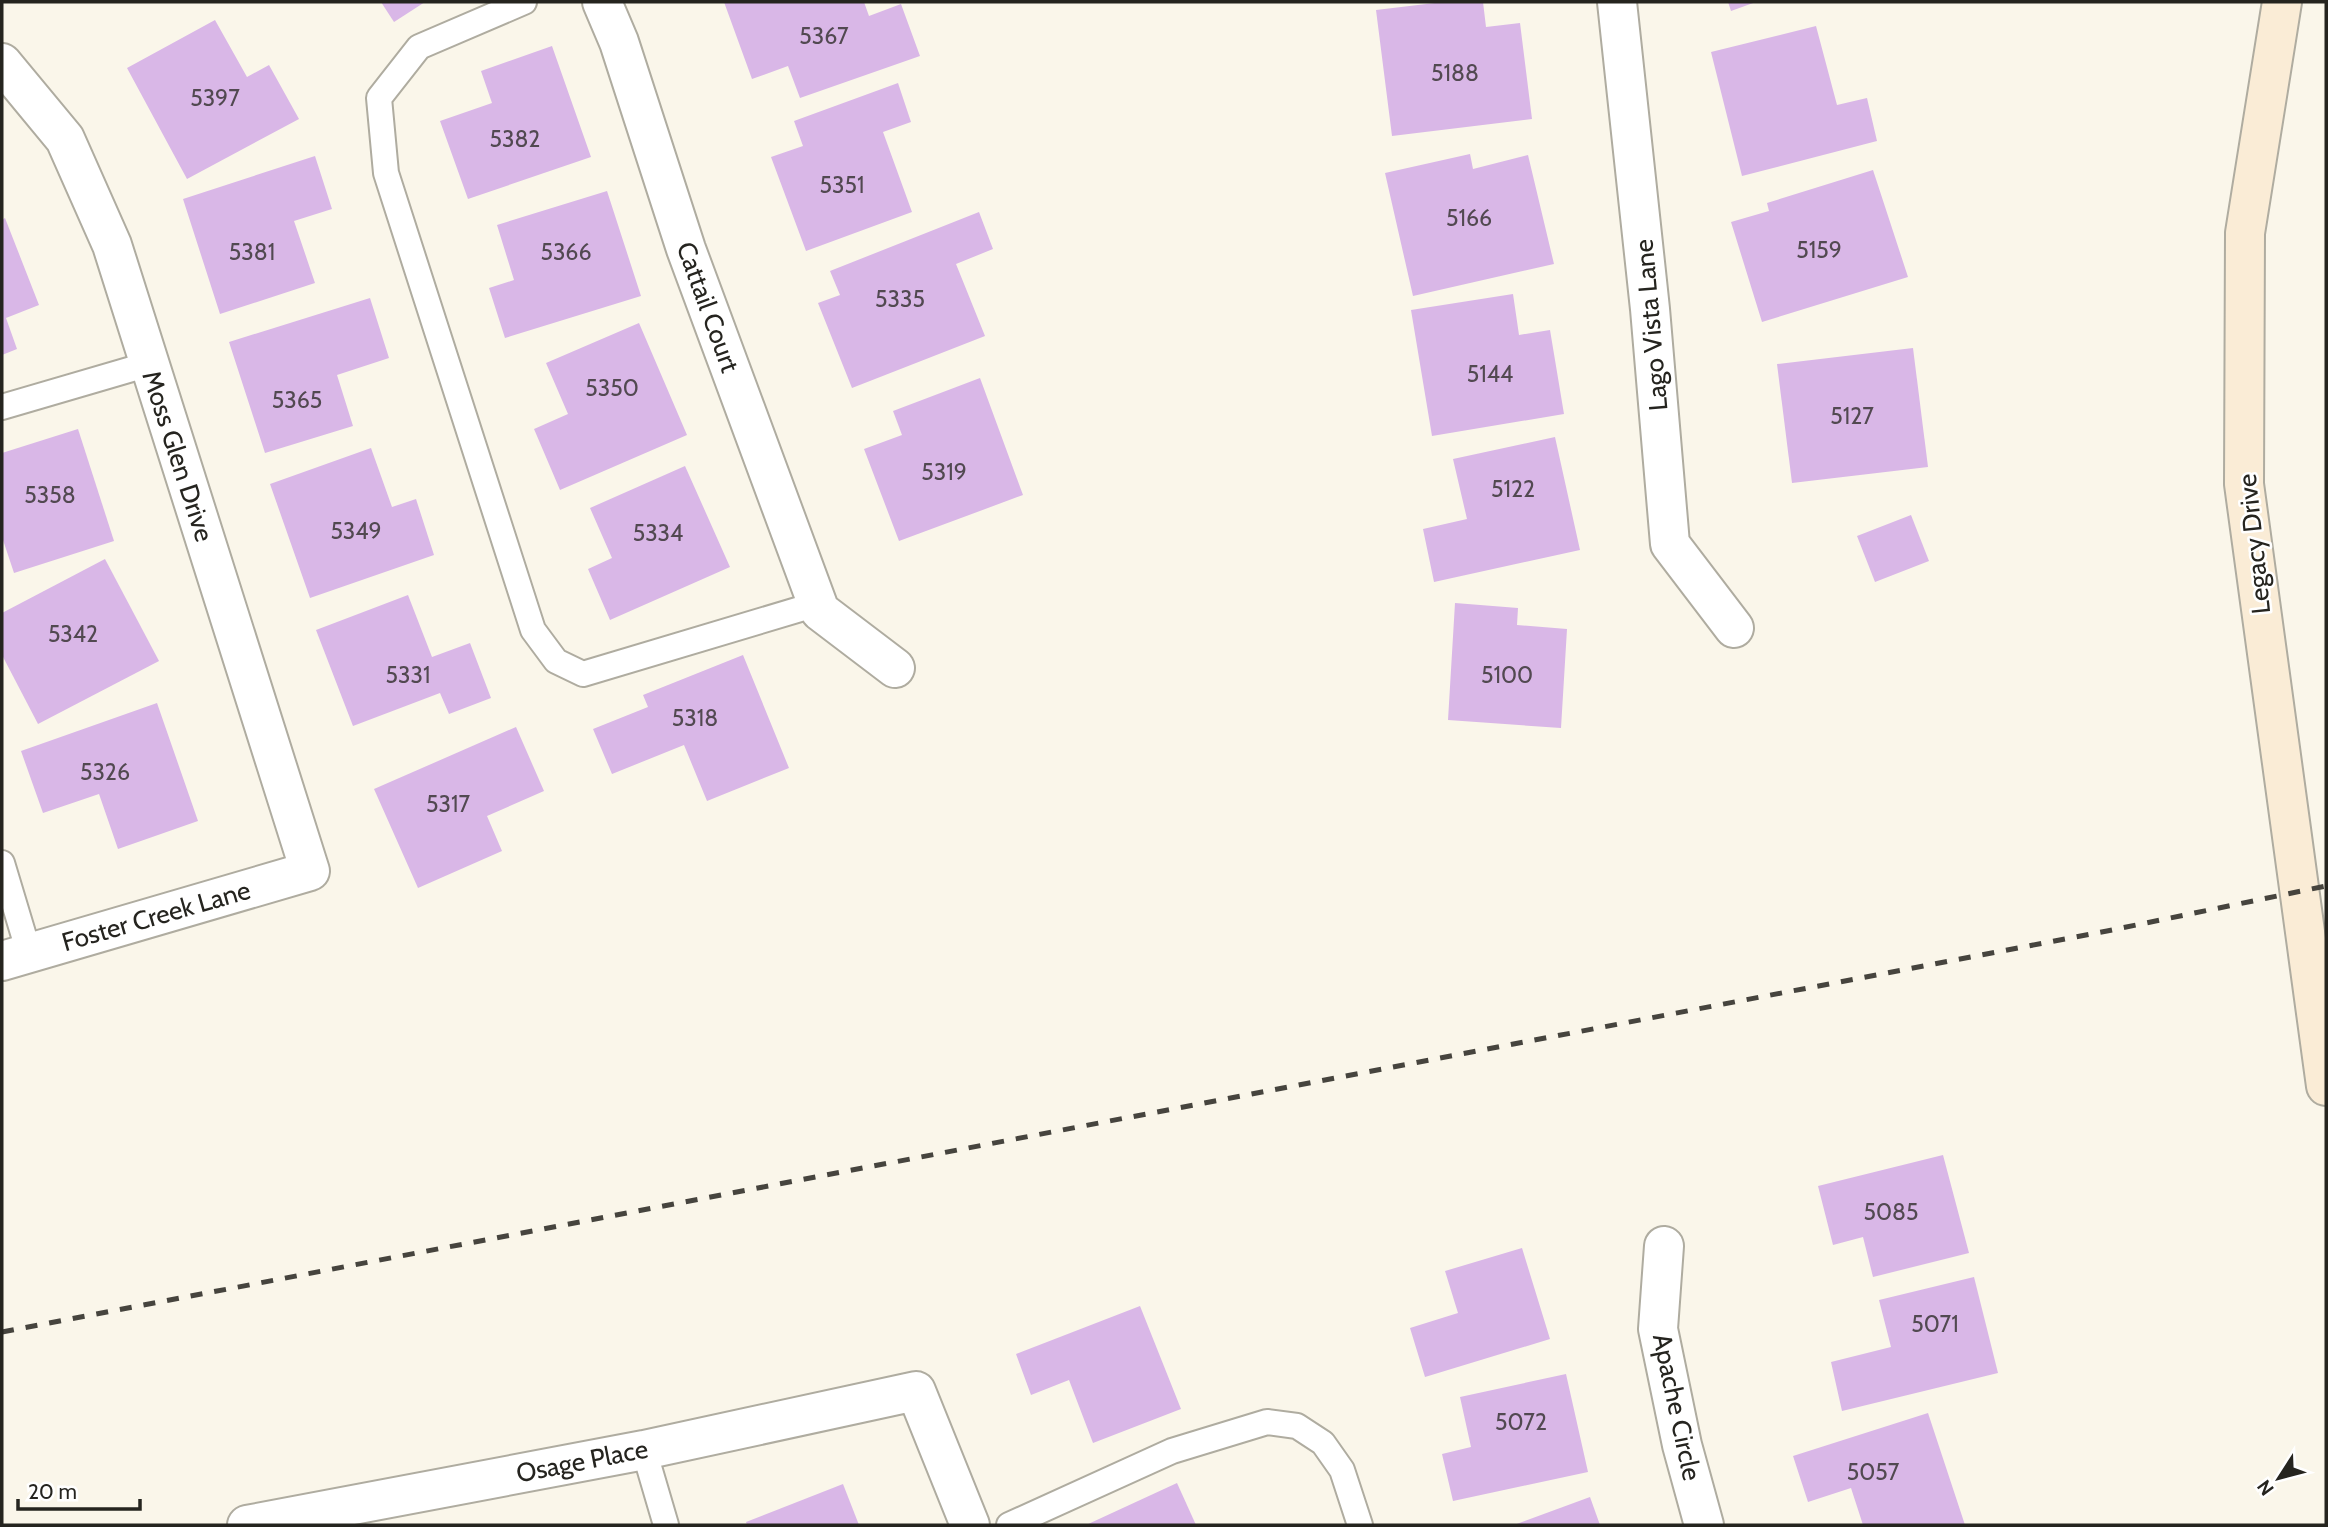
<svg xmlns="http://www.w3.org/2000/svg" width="2328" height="1527" font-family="Cabin,sans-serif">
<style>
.building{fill:#d9b7e7}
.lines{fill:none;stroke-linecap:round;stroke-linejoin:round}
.lane-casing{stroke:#afaca0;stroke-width:28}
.street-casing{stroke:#afaca0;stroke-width:42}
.secondary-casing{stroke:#afaca0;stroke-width:42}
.lane{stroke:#fff;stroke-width:24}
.street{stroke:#fff;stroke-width:38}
.secondary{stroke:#faecd6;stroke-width:38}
.rail{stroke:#46443e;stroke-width:5;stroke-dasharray:12 12;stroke-linecap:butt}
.labels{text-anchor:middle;stroke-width:5;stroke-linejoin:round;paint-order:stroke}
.number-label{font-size:23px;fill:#524951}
.street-label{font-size:26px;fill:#25241f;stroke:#fff}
</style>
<rect width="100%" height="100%" fill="#faf6ea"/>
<!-- building -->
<g class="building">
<polygon points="381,2 425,2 394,22"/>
<polygon points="724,2 864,2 869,16 901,4 920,56 800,98 788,66 752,79"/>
<polygon points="1443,2 1483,2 1486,27 1520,23 1532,119 1392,136 1376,10"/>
<polygon points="1728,2 1756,2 1731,11"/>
<polygon points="215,20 247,77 269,65 299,119 187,179 127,68"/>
<polygon points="1816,26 1837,105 1867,98 1877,141 1742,176 1711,52"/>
<polygon points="552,46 591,157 468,199 440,121 492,103 481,71"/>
<polygon points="898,83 911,122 883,132 912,212 806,251 771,157 803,146 794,121"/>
<polygon points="1470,154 1473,169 1528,155 1554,264 1413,296 1385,173"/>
<polygon points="315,156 332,209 294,221 315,283 220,314 183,199"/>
<polygon points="1873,170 1908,277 1762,322 1731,222 1769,211 1767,203"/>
<polygon points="607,191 641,296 505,338 489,288 514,280 497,225"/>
<polygon points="979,212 993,249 956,264 985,336 852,388 818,303 840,295 830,271"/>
<polygon points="5,218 39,305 6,318 17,349 2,355 2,220"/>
<polygon points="1513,294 1519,335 1550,330 1564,414 1432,436 1411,310"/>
<polygon points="370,298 389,358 337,375 353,426 265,453 229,342"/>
<polygon points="639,323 687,435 560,490 534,429 568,414 546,363"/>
<polygon points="1913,348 1928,467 1792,483 1777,364"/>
<polygon points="980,378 1023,495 899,541 864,449 902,435 893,411"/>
<polygon points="78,429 114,541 14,573 2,537 2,453"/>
<polygon points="1555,437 1580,550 1434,582 1423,529 1467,519 1453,459"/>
<polygon points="371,448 392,507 416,499 434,555 310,598 270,484"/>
<polygon points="685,466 730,567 610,620 588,569 612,558 590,508"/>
<polygon points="1911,515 1929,561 1875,582 1857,536"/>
<polygon points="105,559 159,661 38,724 2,655 2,613"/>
<polygon points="408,595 432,657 470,643 491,698 449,714 440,693 353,726 316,630"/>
<polygon points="1455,603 1518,608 1517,625 1567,629 1561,728 1448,720"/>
<polygon points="743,655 789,768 707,801 684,745 612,774 593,729 648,707 643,695"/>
<polygon points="157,703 198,821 118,849 99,794 43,813 21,751"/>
<polygon points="516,727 544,791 487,816 502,851 418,888 374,789"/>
<polygon points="1943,1155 1969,1253 1873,1277 1863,1237 1833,1245 1818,1186"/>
<polygon points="1522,1248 1550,1339 1425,1377 1410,1328 1458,1313 1445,1271"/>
<polygon points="1974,1277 1998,1373 1842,1411 1831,1362 1891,1347 1879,1300"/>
<polygon points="1140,1306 1181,1409 1093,1443 1069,1380 1031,1395 1016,1354"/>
<polygon points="1566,1374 1588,1472 1453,1501 1442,1454 1471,1447 1460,1397"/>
<polygon points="1928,1413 1965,1525 1863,1525 1851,1488 1808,1502 1793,1456"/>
<polygon points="1177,1483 1196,1525 1086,1525"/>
<polygon points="843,1484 859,1525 747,1525 746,1522"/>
<polygon points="1590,1497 1600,1525 1514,1525"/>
</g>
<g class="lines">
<defs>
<g id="lane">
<polyline points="524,2 419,47 379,98 386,173 533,630 556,661 583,674 817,604"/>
<polyline points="2,407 149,364"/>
<polyline points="2,863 29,953"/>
<polyline points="644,1450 666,1525"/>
<polyline points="1009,1525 1172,1451 1267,1422 1297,1426 1323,1443 1342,1470 1360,1525"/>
</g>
<g id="street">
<polyline points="602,2 619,42 686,249 820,611 895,668"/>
<polyline points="1617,2 1650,309 1670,544 1734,628"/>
<polyline points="2,63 65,139 112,245 310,871 2,961"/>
<polyline points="1664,1246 1658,1329 1682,1445 1704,1525"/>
<polyline points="247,1525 644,1450 916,1391 970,1525"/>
</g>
<polyline id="secondary" points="2282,2 2245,233 2244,484 2326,1086"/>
</defs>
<!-- lane casing -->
<use href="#lane" class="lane-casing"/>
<!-- street casing -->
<use href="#street" class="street-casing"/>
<!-- secondary casing -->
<use href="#secondary" class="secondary-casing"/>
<!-- lane -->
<use href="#lane" class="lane"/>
<!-- street -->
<use href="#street" class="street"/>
<!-- secondary -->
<use href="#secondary" class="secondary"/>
<!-- rail -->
<polyline class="rail" points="2,1332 2107,931 2326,886"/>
</g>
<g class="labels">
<!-- number labels -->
<g class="number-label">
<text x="824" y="44">5367</text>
<text x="1455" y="81">5188</text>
<text x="215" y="106">5397</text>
<text x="515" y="147">5382</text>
<text x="842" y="193">5351</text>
<text x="1469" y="226">5166</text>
<text x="1819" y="258">5159</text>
<text x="252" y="260">5381</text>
<text x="566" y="260">5366</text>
<text x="900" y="307">5335</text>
<text x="1490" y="382">5144</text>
<text x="612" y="396">5350</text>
<text x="297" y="408">5365</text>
<text x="1852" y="424">5127</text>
<text x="944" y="480">5319</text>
<text x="1513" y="497">5122</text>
<text x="50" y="503">5358</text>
<text x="356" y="539">5349</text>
<text x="658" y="541">5334</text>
<text x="73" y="642">5342</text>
<text x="408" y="683">5331</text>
<text x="1507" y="683">5100</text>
<text x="695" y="726">5318</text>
<text x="105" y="780">5326</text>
<text x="448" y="812">5317</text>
<text x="1891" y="1220">5085</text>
<text x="1935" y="1332">5071</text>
<text x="1521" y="1430">5072</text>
<text x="1873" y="1480">5057</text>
</g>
<!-- street labels -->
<g class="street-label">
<text transform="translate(708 307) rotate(70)" y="9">Cattail Court</text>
<text transform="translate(1651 325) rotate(-95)" y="9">Lago Vista Lane</text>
<text transform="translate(178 456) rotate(72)" y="9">Moss Glen Drive</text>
<text transform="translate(2254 544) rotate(-96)" y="9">Legacy Drive</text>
<text transform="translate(156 916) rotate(-16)" y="9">Foster Creek Lane</text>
<text transform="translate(1677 1407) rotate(78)" y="9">Apache Circle</text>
<text transform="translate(582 1461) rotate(-11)" y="9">Osage Place</text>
</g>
</g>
<!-- border -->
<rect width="2328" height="1527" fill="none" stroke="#25241f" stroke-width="7"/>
<!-- north arrow -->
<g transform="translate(2279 1478) rotate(234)" stroke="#ffffff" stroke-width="5" paint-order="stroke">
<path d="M0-5L12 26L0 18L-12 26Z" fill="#25241f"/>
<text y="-10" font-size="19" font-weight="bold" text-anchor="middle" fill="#25241f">N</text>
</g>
<!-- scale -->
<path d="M18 1499v10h122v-10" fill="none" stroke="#25241f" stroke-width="3.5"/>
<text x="28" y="1499" font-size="21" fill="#25241f" stroke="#ffffff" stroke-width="5" paint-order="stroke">20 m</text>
</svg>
